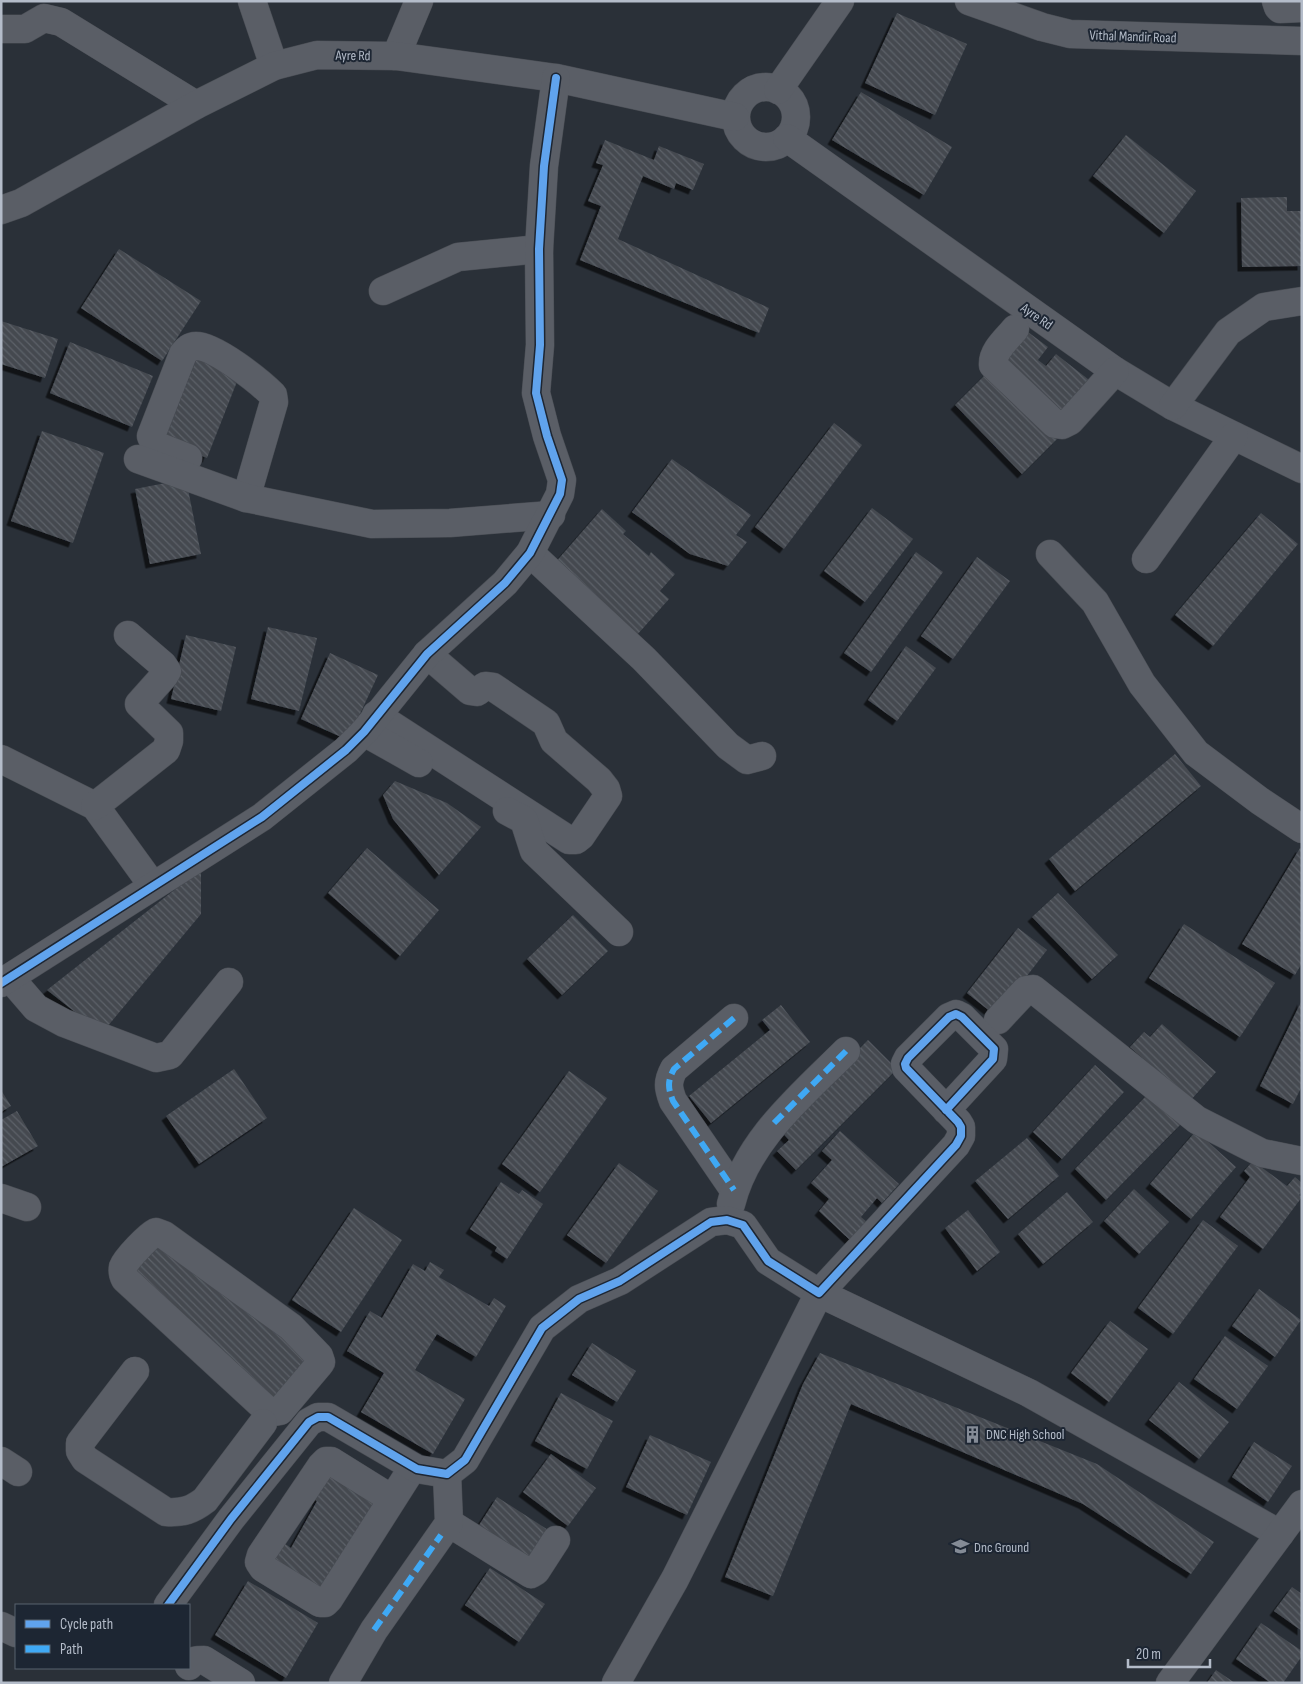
<svg xmlns="http://www.w3.org/2000/svg" width="1303" height="1684" font-family="'Sofia Sans Condensed',sans-serif">
<style>
.building{fill:url(#building-back-hatch);filter:url(#shadow)}
.lines{fill:none;stroke-linecap:round;stroke-linejoin:round}
.minor-casing{stroke:#484c53;stroke-width:29}
.minor{stroke:#5a5e66;stroke-width:28}
.quiet{stroke:#3fa9f5;stroke-width:6;stroke-dasharray:12 6;stroke-linecap:butt}
.cycleway-casing{stroke:#1d2633;stroke-width:11}
.cycleway{stroke:#60a3ed;stroke-width:8}
.labels{text-anchor:middle;stroke-width:4;stroke-linejoin:round;paint-order:stroke}
.street-label{font-size:14px;fill:#b4bcc9;stroke:#1d2633}
.poi-label{font-size:14px;fill:#b4bcc9;stroke:#1d2633;text-anchor:start}
</style>
<defs>
<pattern id="building-back-hatch" width="6" height="6" patternUnits="userSpaceOnUse" patternTransform="scale(1.25)"><rect width="6" height="6" fill="#444950"/><path d="M-1 5l2 2M0 0l6 6M5-1l2 2" fill="none" stroke="#5d6168"/></pattern>
<filter id="shadow"><feDropShadow dx="-4.5" dy="4.5" stdDeviation="0" flood-color="#0009"/></filter>
</defs>
<rect width="100%" height="100%" fill="#2a3038"/>
<!-- building -->
<g class="building">
<polygon points="897,13 967,44 935,115 865,83"/>
<polygon points="861,92 952,147 924,195 832,140"/>
<polygon points="1126,135 1196,191 1164,233 1093,176"/>
<polygon points="605,140 654,160 659,146 704,164 693,190 676,183 674,189 643,176 618,239 769,308 759,333 580,260 601,206 588,201 603,165 596,163"/>
<polygon points="1287,197 1287,211 1302,211 1302,266 1242,267 1241,198"/>
<polygon points="119,249 201,301 162,361 81,308"/>
<polygon points="1,321 58,339 45,378 1,364"/>
<polygon points="1024,329 1048,347 1038,360 1046,366 1056,354 1093,383 1058,419 1000,362"/>
<polygon points="70,342 153,376 132,427 50,393"/>
<polygon points="197,357 240,374 207,458 164,441"/>
<polygon points="989,371 1057,439 1022,474 955,405"/>
<polygon points="834,423 862,445 784,549 755,527"/>
<polygon points="42,431 104,453 73,543 11,521"/>
<polygon points="672,459 751,515 736,535 747,542 728,566 690,554 632,512"/>
<polygon points="186,479 201,554 150,564 135,489"/>
<polygon points="872,508 913,539 865,602 824,571"/>
<polygon points="602,509 626,531 623,534 649,556 651,552 675,574 660,591 669,599 637,635 554,564"/>
<polygon points="1261,513 1298,544 1213,646 1175,615"/>
<polygon points="916,552 943,572 871,672 844,653"/>
<polygon points="977,557 1010,581 953,659 921,636"/>
<polygon points="268,627 317,638 299,711 251,699"/>
<polygon points="186,635 236,647 221,711 171,699"/>
<polygon points="906,646 936,668 897,721 868,700"/>
<polygon points="330,653 378,675 348,740 301,719"/>
<polygon points="1175,754 1201,786 1075,891 1049,859"/>
<polygon points="395,781 447,803 481,827 439,875 393,819 383,795"/>
<polygon points="367,848 439,910 400,956 328,893"/>
<polygon points="1300,848 1302,849 1302,963 1295,975 1242,944"/>
<polygon points="201,869 201,914 102,1033 47,990"/>
<polygon points="1058,893 1118,955 1092,979 1032,917"/>
<polygon points="573,915 608,951 562,995 527,959"/>
<polygon points="1184,924 1275,983 1240,1037 1149,978"/>
<polygon points="1018,928 1047,950 996,1016 967,993"/>
<polygon points="1302,1000 1302,1086 1293,1104 1260,1086"/>
<polygon points="781,1005 810,1042 711,1123 689,1096 770,1030 762,1020"/>
<polygon points="1162,1024 1216,1072 1190,1101 1130,1047 1144,1032 1150,1037"/>
<polygon points="868,1040 897,1069 796,1170 777,1151 789,1140 779,1129"/>
<polygon points="1095,1065 1124,1092 1062,1159 1033,1132"/>
<polygon points="234,1069 267,1118 199,1164 166,1116"/>
<polygon points="569,1071 607,1098 540,1192 502,1164"/>
<polygon points="1,1090 11,1106 1,1112"/>
<polygon points="1149,1093 1181,1124 1106,1200 1075,1169"/>
<polygon points="17,1111 38,1146 1,1167 1,1120"/>
<polygon points="840,1131 899,1184 882,1203 877,1198 861,1217 867,1222 850,1240 819,1211 829,1199 811,1183 832,1160 822,1151"/>
<polygon points="1196,1131 1236,1167 1191,1219 1150,1184"/>
<polygon points="1027,1138 1059,1176 1008,1219 975,1181"/>
<polygon points="1253,1161 1287,1186 1295,1177 1302,1183 1302,1192 1299,1195 1302,1197 1263,1249 1220,1217 1250,1177 1244,1171"/>
<polygon points="619,1163 658,1191 606,1263 567,1235"/>
<polygon points="501,1182 519,1194 522,1190 543,1204 507,1259 495,1251 497,1247 470,1229"/>
<polygon points="1134,1189 1169,1222 1139,1254 1104,1221"/>
<polygon points="1067,1192 1093,1222 1043,1264 1018,1234"/>
<polygon points="354,1208 402,1240 341,1332 292,1300"/>
<polygon points="968,1210 1000,1252 977,1271 945,1228"/>
<polygon points="1203,1220 1238,1246 1173,1334 1138,1308"/>
<polygon points="154,1244 317,1359 273,1408 132,1270"/>
<polygon points="430,1262 444,1270 439,1277 489,1306 494,1298 506,1306 476,1357 437,1334 415,1370 465,1399 433,1454 361,1412 384,1373 347,1351 370,1311 382,1318 413,1264 425,1271"/>
<polygon points="1259,1289 1301,1320 1275,1357 1232,1326"/>
<polygon points="1110,1321 1148,1349 1109,1402 1071,1373"/>
<polygon points="1225,1336 1268,1366 1237,1409 1194,1379"/>
<polygon points="592,1343 636,1371 617,1402 572,1375"/>
<polygon points="820,1353 1097,1464 1214,1542 1191,1574 1083,1504 851,1404 773,1596 725,1577 803,1384"/>
<polygon points="1179,1382 1229,1422 1199,1459 1149,1420"/>
<polygon points="561,1393 613,1421 587,1469 535,1441"/>
<polygon points="650,1435 711,1462 687,1515 626,1487"/>
<polygon points="1254,1442 1292,1466 1268,1502 1232,1477"/>
<polygon points="551,1454 596,1488 568,1526 523,1492"/>
<polygon points="334,1469 378,1494 369,1516 323,1597 269,1564 281,1541 291,1548 317,1501 308,1495"/>
<polygon points="497,1497 556,1535 532,1571 474,1533"/>
<polygon points="490,1568 545,1604 519,1642 465,1605"/>
<polygon points="248,1581 318,1623 286,1678 215,1635"/>
<polygon points="1292,1587 1302,1594 1302,1631 1274,1611"/>
<polygon points="1261,1623 1302,1651 1302,1656 1283,1683 1271,1683 1236,1659"/>
<polygon points="1216,1670 1235,1683 1207,1683"/>
</g>
<g class="lines">
<defs>
<g id="minor">
<polyline points="252,1 274,66"/>
<polyline points="969,1 1042,27 1070,34 1302,41"/>
<polyline points="1276,1 1278,7 1280,9 1302,8"/>
<polyline points="2,29 25,29 44,18 61,22 196,105"/>
<polyline points="396,56 419,1"/>
<circle cx="766" cy="117" r="30"/>
<polyline points="778,90 840,1"/>
<polyline points="787,138 1115,371 1173,406 1302,469"/>
<polyline points="1,210 21,203 196,105 274,66 317,55 396,56 556,78 735,117"/>
<polyline points="383,291 458,257 539,249"/>
<path d="M1015,329C1007,339 992,351 993,365L1055,424L1062,425L1070,421L1115,371"/>
<polyline points="1173,406 1228,332 1264,307 1302,301"/>
<path d="M188,458L155,445L151,436L183,354C187,349 190,346 196,346C215,346 259,381 273,395L274,402L246,498"/>
<polyline points="138,459 246,498 372,524 450,523 551,515"/>
<polyline points="530,553 644,659 728,746 747,760 762,756"/>
<polyline points="1050,554 1095,602 1142,684 1196,753 1260,801 1302,829"/>
<polyline points="1146,559 1234,436"/>
<polyline points="376,715 569,840 576,840 581,836 608,796 606,789 599,780 554,741 546,723 493,687 485,686 477,692 470,691 427,654"/>
<polyline points="364,732 419,763"/>
<polyline points="1,759 95,806 153,886"/>
<polyline points="95,806 166,750 169,741 169,733 139,704 164,676 167,671 163,665 128,635"/>
<polyline points="507,811 524,820 534,851 619,932"/>
<polyline points="10,978 36,1008 64,1023 156,1058 170,1055 229,982"/>
<polyline points="1,983 262,817 346,750 364,732 427,654 505,583 530,553 560,494 562,480 547,436 536,393 540,345 539,249 544,166 556,78"/>
<path d="M734,1018L674,1069C667,1082 668,1088 673,1101L734,1190"/>
<polyline points="998,1020 1026,990 1033,989 1197,1120 1262,1153 1302,1161"/>
<polyline points="1,1198 27,1207"/>
<path d="M731,1204C747,1140 801,1096 846,1051"/>
<path d="M156,1232L164,1235L291,1327L319,1356L321,1362L318,1366L280,1411L274,1412L266,1409L125,1279C123,1275 122,1272 123,1267C126,1259 148,1236 156,1232Z"/>
<path d="M135,1371L80,1443V1451L85,1459L166,1512C183,1513 192,1510 205,1500L263,1423"/>
<polyline points="1,1461 18,1472"/>
<polyline points="392,1499 331,1461 326,1461 321,1466 261,1555 259,1562 263,1568 320,1603 325,1603 329,1599 413,1467"/>
<polyline points="449,1523 531,1574 536,1571 556,1540"/>
<polyline points="168,1605 231,1519 309,1422 318,1417 328,1417 417,1469 447,1474 465,1460 542,1328 579,1299 620,1281 711,1222 727,1220 743,1225 768,1261 819,1293 956,1145 961,1136 961,1127 958,1122 906,1068 905,1064 908,1058 949,1017 956,1014 962,1017 994,1049 993,1059 946,1110"/>
<polyline points="1,1626 16,1633"/>
<path d="M189,1666C192,1660 197,1660 204,1660L241,1683"/>
<polyline points="343,1683 374,1630 449,1523 447,1474"/>
<polyline points="616,1683 675,1579 819,1293 1029,1393 1280,1534"/>
<polyline points="1170,1683 1302,1504"/>
</g>
</defs>
<!-- minor casing -->
<use href="#minor" class="minor-casing"/>
<!-- minor -->
<use href="#minor" class="minor"/>
<!-- quiet -->
<g class="quiet">
<path d="M734,1018L674,1069C667,1082 668,1088 673,1101L734,1190"/>
<polyline points="774,1123 846,1051"/>
<polyline points="374,1630 441,1535"/>
</g>
<defs>
<g id="cycleway">
<polyline points="1,983 262,817 346,750 364,732 427,654 505,583 530,553 560,494 562,480 547,436 536,393 540,345 539,249 544,166 556,78"/>
<polyline points="168,1605 231,1519 309,1422 318,1417 328,1417 417,1469 447,1474 465,1460 542,1328 579,1299 620,1281 711,1222 727,1220 743,1225 768,1261 819,1293 956,1145 961,1136 961,1127 958,1122 906,1068 905,1064 908,1058 949,1017 956,1014 962,1017 994,1049 993,1059 946,1110"/>
</g>
</defs>
<!-- cycleway casing -->
<use href="#cycleway" class="cycleway-casing"/>
<!-- cycleway -->
<use href="#cycleway" class="cycleway"/>
</g>
<!-- icons -->
<defs>
<symbol id="building-bare" viewBox="-9 -9 18 18"><path d="M-4-6H4V6H1V3H-1V6H-4ZM-2.5-4.3h1.7v1.8h-1.7ZM.8-4.3h1.7v1.8H.8ZM-2.5-1h1.7V.8h-1.7ZM.8-1h1.7V.8H.8Z" fill="#848b96" stroke="#1d2633" stroke-width="2.5" paint-order="stroke"/></symbol>
<symbol id="school-bare" viewBox="-9 -9 18 18"><path d="M0-5L7-2L0 1L-7-2ZM-4 1L0 2.5L4 1V4Q0 6-4 4Z" fill="#848b96" stroke="#1d2633" stroke-width="2.5" paint-order="stroke"/></symbol>
</defs>
<g fill-rule="evenodd">
<use href="#building-bare" x="960" y="1422" width="25" height="25"/>
<use href="#school-bare" x="948" y="1534" width="25" height="25"/>
</g>
<g class="labels">
<!-- street labels -->
<g class="street-label">
<text transform="translate(1133 36) rotate(2)" y="5">Vithal Mandir Road</text>
<text transform="translate(353 55) rotate(1)" y="5">Ayre Rd</text>
<text transform="translate(1037 316) rotate(35)" y="5">Ayre Rd</text>
</g>
<!-- poi labels -->
<g class="poi-label">
<text x="986" y="1439">DNC High School</text>
<text x="974" y="1552">Dnc Ground</text>
</g>
</g>
<!-- border -->
<rect width="1303" height="1684" fill="none" stroke="#b4bcc9" stroke-width="5"/>
<!-- legend -->
<rect x="15" y="1604" width="175" height="65" fill="#1d2633" stroke="#59626f"/>
<rect x="25" y="1620" width="25" height="8" fill="#60a3ed" stroke="#59626f"/>
<text x="60" y="1629" font-size="15" fill="#b4bcc9">Cycle path</text>
<rect x="25" y="1645" width="25" height="8" fill="#3fa9f5" stroke="#59626f"/>
<text x="60" y="1654" font-size="15" fill="#b4bcc9">Path</text>
<!-- scale -->
<path d="M1128 1659v8h82v-8" fill="none" stroke="#b4bcc9" stroke-width="2.5"/>
<text x="1136" y="1659" font-size="15" fill="#b4bcc9" stroke="#1d2633" stroke-width="4" paint-order="stroke">20 m</text>
</svg>
